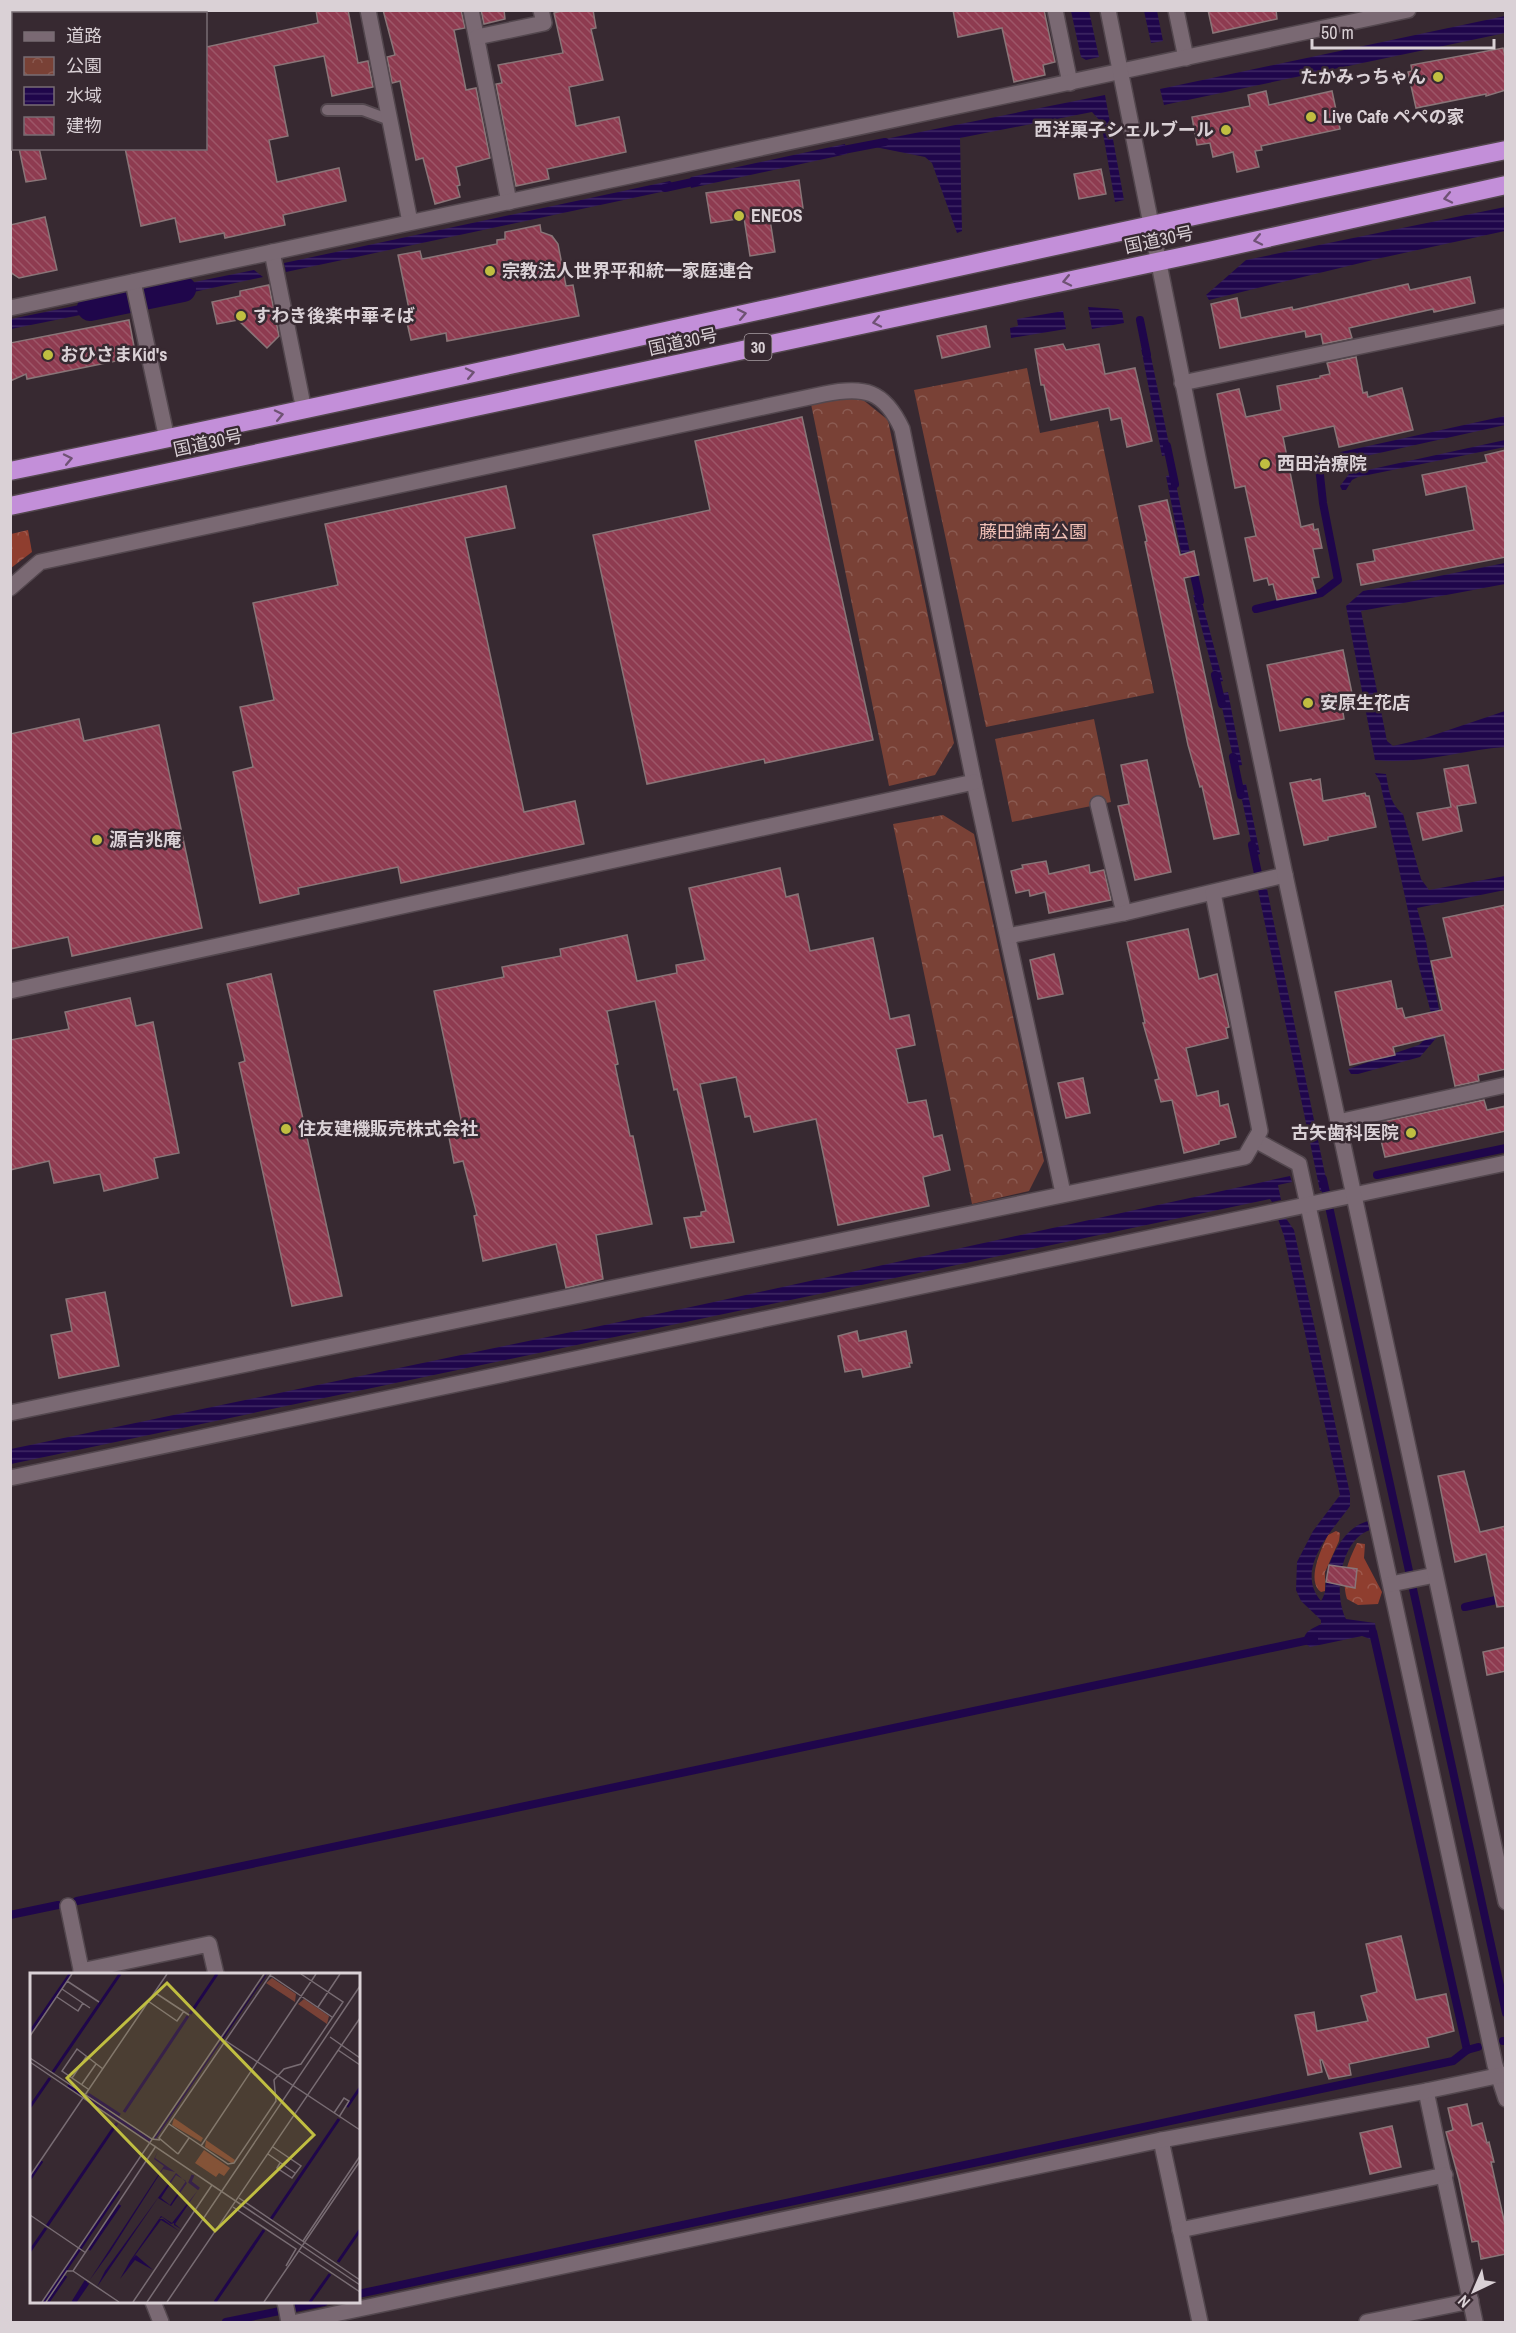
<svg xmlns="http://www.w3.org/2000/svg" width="1516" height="2333" font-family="'Archivo Narrow','Noto Sans JP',sans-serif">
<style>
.forest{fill:url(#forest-crowns)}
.park{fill:url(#park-crowns)}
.water{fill:url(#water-rules)}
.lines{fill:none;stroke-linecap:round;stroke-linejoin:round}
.stream{stroke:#1f064b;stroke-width:8}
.canal{stroke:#1f064b;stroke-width:26}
.building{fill:url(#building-back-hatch);stroke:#897578;stroke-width:1.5}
.lane-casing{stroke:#53474e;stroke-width:14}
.street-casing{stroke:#53474e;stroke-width:18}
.secondary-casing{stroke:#53474e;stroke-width:18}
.highway-casing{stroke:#53474e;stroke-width:21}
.lane{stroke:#7a6973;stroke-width:10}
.street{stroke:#7a6973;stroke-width:15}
.secondary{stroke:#7a6973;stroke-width:15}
.highway{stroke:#c38fd9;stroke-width:18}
.oneway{stroke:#6f5274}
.poi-dot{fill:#c0be41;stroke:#372931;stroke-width:2}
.labels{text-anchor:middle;stroke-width:5;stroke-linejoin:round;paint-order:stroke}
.shield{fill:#372931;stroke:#a99fa4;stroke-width:1.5}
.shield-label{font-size:16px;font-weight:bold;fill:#dad1d6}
.poi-label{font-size:18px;font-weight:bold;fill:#dad1d6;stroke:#372931;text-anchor:start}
.street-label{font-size:18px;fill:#dad1d6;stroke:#372931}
.park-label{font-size:18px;fill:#f1c0b6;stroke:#372931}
.inset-river{fill:none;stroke:#1f064b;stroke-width:3}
.inset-road{fill:none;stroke:#786c73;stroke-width:1.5}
.view{fill:#c0be41;fill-opacity:0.15;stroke:#c0be41;stroke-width:3}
.inset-edge{fill:none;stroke:#dad1d6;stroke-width:3}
</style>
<defs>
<pattern id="forest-crowns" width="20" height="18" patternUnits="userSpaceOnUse" patternTransform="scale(1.5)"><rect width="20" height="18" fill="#8f3e2f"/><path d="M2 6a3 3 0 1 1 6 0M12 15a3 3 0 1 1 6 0" fill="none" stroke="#9e594c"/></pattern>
<pattern id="park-crowns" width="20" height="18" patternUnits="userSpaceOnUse" patternTransform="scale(1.5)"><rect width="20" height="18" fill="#794136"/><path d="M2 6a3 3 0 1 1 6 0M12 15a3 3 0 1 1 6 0" fill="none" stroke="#8b5b52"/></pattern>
<pattern id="water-rules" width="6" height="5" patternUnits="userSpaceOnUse" patternTransform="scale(1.5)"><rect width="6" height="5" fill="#1f064b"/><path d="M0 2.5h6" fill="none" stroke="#3f2964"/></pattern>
<pattern id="building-back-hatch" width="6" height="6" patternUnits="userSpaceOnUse" patternTransform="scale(1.5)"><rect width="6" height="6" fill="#8e3b50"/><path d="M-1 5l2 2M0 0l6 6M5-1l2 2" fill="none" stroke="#9d5668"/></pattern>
</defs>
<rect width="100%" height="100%" fill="#372931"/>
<!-- forest -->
<g class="forest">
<polygon points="28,530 32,552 11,568 11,534"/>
<path d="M1336,1531L1340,1533L1339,1541L1325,1572V1591L1321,1592C1306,1581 1321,1549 1328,1535Z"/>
<path d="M1357,1543L1365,1544L1364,1558L1382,1592L1378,1604L1358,1605L1347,1599C1341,1578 1348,1562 1357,1543Z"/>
</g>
<!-- park -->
<g class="park">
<polygon points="1027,368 1040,433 1098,421 1154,693 986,727 914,390"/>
<polygon points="857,395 888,420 954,743 935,775 889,786 811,404"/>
<polygon points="1094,719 1111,802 1012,822 995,739"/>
<polygon points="943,815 974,834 1044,1161 1029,1191 972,1204 893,824"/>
</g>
<!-- water -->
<g class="water">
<polygon points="1071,11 1089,11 1099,57 1086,60 1081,57"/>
<polygon points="1144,11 1157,11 1163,41 1151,43"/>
<polygon points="1505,16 1505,33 1164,105 1160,89"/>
<polygon points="1105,95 1124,200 1115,202 1101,122 1092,112 960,138 962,231 957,233 932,163 925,157 875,147 875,141"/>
<polygon points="845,144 847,154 691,188 689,180 691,177"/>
<polygon points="670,181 673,184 675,189 286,272 284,263"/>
<polygon points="1505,207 1505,231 1381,258 1209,300 1206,295 1246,260"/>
<polygon points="254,270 263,277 152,301 150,291"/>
<polygon points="123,296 125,306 11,329 11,319"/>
<polygon points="1088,307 1118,309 1122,311 1124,323 1092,329"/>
<polygon points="1063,311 1066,329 1011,338 1010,328 1018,326 1017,319"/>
<polygon points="1149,347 1171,454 1162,456 1141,348"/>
<polygon points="1505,416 1505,425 1357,458 1347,462 1340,461 1338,456 1341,452"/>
<polygon points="1505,440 1505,447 1358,477 1352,480 1346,490 1342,490 1340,486 1349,474"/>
<polygon points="1174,474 1190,553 1187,554 1192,577 1184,567 1166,476"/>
<path d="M1505,563V584L1361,611L1387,741L1393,746L1419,740L1505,711V747C1462,750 1419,765 1375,760L1346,606L1363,591Z"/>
<polygon points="1200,594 1223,681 1216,683 1193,595"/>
<polygon points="1228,692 1242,765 1235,766 1219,694"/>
<path d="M1375,773L1386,774C1389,790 1390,804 1403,814L1421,879L1429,890L1505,876V890L1417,908L1426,941L1443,1030L1420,1057L1358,1074H1351L1348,1069L1419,1045L1432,1032L1431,1013L1418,963L1407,906L1380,782Z"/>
<polygon points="1246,784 1260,854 1254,856 1239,786"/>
<polygon points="1267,889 1328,1189 1320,1191 1258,890"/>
<polygon points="1290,1176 1292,1182 1278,1185 1281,1200 1272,1202 1270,1199 11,1464 11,1449 700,1305"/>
<path d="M1285,1217L1294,1230L1350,1494V1506C1332,1531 1294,1569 1321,1601C1327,1592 1325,1585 1327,1574C1331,1553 1347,1525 1369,1521L1370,1530C1340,1540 1333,1594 1346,1619L1375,1623L1377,1637L1370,1639L1362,1636L1310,1647L1303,1642C1305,1630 1312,1629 1321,1624V1620L1301,1601L1296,1590L1297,1562L1313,1531L1340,1495L1284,1236L1278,1219Z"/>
</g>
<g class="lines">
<!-- stream -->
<g class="stream">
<polyline points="838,151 885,142"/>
<polyline points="665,188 697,181"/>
<polyline points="1140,320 1147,355"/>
<polyline points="1167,446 1175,484"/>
<polyline points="1192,566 1200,601"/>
<polyline points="1256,609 1321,593 1338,580 1323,503 1318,457"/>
<polyline points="1215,675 1222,704"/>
<polyline points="1233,757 1241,795"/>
<polyline points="1252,845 1260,883"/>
<polyline points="1377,1175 1506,1148"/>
<polyline points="1323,1179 1506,2013"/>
<polyline points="1465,1607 1505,1598"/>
<polyline points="1373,1632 1467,2050"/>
<polyline points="77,1901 1314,1639"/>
<polyline points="10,1915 58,1905"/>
<polyline points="1503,2041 1506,2041"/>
<polyline points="358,2294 1453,2061 1467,2050 1478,2047"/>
<polyline points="226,2322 324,2302"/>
</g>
<!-- canal -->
<polyline class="canal" points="90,308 183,289"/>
</g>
<!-- building -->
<g class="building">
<polygon points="316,10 348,10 358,63 368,61 373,87 332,96 324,56 274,66 288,136 269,140 277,182 339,168 346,201 283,215 285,225 225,238 224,233 180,242 175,218 141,226 125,148 206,148 206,47 318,23"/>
<polygon points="383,10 461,10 465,28 454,30 466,90 476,88 490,158 456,167 460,185 457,186 460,197 435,204 423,158 416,160 400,81 392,83 387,57 395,55"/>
<polygon points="481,10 504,10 505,19 484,24"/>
<polygon points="565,10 593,10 596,28 591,29 603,80 569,87 576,126 619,117 626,152 547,169 549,179 516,186 496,84 502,83 498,65 563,53 554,13"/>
<polygon points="953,10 1044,10 1055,62 1043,65 1045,75 1014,82 1002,28 958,37"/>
<polygon points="1208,10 1276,10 1277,19 1213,33"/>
<polygon points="1503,48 1506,59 1506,90 1486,96 1486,94 1416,108 1408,72 1412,71 1411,65"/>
<polygon points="1266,91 1269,105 1332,91 1340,129 1261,146 1262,150 1255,151 1259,167 1237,172 1233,152 1213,157 1210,143 1197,145 1192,117 1250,106 1248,95"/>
<polygon points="19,148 39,148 46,179 26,182"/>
<polygon points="1101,169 1106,194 1079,199 1074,174"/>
<polygon points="799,180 803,208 769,213 775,252 750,256 744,218 711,223 706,193"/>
<polygon points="45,217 57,270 19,278 10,272 10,225"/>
<polygon points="540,225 541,232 552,236 558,244 566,286 573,285 579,316 447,341 446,333 411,340 405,314 410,314 398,255 420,251 422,259 497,244 497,240 505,239 505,232"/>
<polygon points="1470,277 1475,303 1434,312 1433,309 1349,328 1352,338 1323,344 1321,334 1306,337 1305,331 1220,348 1211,304 1237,298 1241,318 1292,307 1293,310 1408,284 1410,290"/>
<polygon points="269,285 279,336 267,348 238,320 217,324 212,302 240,296 240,291"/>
<polygon points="129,320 136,357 27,379 26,374 10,381 10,343"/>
<polygon points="986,326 990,347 942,358 937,336"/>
<polygon points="1063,344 1066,350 1099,344 1105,374 1135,368 1152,441 1127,447 1121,418 1111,420 1109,408 1051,420 1044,385 1041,385 1035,349"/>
<polygon points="1356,357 1363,393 1367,392 1368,397 1402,388 1413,430 1339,447 1334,426 1283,437 1301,527 1313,524 1314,530 1318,529 1322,548 1313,549 1319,577 1312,578 1316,593 1277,600 1273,584 1269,585 1267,578 1254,581 1245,538 1256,536 1245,486 1235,488 1217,394 1239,389 1246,417 1281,410 1277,386 1320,378 1320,376 1330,374 1327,363"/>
<polygon points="802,417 873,740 765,763 764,759 647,784 593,535 710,510 695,441"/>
<polygon points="1506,450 1506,557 1361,585 1357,564 1375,561 1373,550 1474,530 1466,486 1426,495 1422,475 1487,462 1485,455"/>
<polygon points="506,486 515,528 465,538 524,812 575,801 584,844 401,883 398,867 298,888 299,894 260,903 233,772 253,767 240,707 274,700 253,603 338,585 325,524"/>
<polygon points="1167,500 1180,555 1194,551 1199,575 1184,578 1239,834 1214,839 1202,786 1200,787 1188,745 1145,542 1147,541 1139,506"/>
<polygon points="1343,650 1354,703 1342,706 1344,719 1280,731 1267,665"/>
<polygon points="79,719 84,741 159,725 202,928 72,956 68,937 10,949 10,734"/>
<polygon points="1147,760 1171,872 1135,880 1118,806 1129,804 1121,765"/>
<polygon points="1468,765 1476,803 1457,806 1462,831 1423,840 1417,813 1451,807 1444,769"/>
<polygon points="1311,779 1312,781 1320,779 1323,801 1365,793 1366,796 1369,796 1376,827 1328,837 1328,840 1304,845 1290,783"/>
<polygon points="1046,861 1049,874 1089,865 1090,873 1104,870 1111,900 1049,913 1045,892 1030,896 1029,890 1016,893 1011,871 1023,868 1022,865"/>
<polygon points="780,868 786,897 798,894 810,951 873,938 890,1019 909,1015 915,1045 896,1049 908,1103 926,1100 934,1137 942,1135 950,1170 923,1177 929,1206 838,1225 816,1119 754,1132 750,1116 745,1117 736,1077 700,1084 734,1242 691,1248 684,1218 701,1216 701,1212 706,1211 677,1089 674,1090 655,1001 607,1011 618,1064 615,1065 630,1136 633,1136 652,1224 596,1235 603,1279 566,1288 556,1244 483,1261 474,1216 477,1215 463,1161 454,1163 447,1127 462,1124 434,991 504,977 502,967 561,956 560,949 627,935 637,981 677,973 676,965 705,960 689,888"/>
<polygon points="1506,905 1506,1069 1478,1075 1479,1081 1455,1086 1444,1035 1393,1047 1395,1055 1350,1065 1335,992 1391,981 1397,1009 1402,1008 1405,1018 1442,1010 1431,961 1452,957 1443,918"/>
<polygon points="1188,929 1199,979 1217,974 1229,1027 1226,1028 1228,1038 1186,1048 1197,1096 1218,1091 1220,1106 1228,1104 1236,1137 1219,1141 1219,1144 1184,1153 1172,1100 1161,1102 1155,1080 1159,1079 1143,1023 1145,1023 1127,942"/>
<polygon points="1054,954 1063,994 1038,999 1030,960"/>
<polygon points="271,974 342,1296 292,1306 239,1063 245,1061 227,984"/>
<polygon points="130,998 136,1026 153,1022 179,1153 154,1158 158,1178 104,1191 100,1174 54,1183 49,1161 10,1170 10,1040 69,1029 65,1012"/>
<polygon points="1083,1078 1090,1113 1066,1118 1058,1083"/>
<polygon points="1484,1100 1487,1110 1506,1106 1506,1131 1385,1157 1377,1123"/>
<polygon points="105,1292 119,1366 59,1378 51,1335 72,1331 66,1299"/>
<polygon points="857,1331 859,1341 906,1331 912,1363 909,1363 910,1367 863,1377 861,1369 845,1372 838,1336"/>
<polygon points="1464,1471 1480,1532 1506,1526 1506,1606 1497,1607 1486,1554 1455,1562 1438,1476"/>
<polygon points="1329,1565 1357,1569 1355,1588 1326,1582"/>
<polygon points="1506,1647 1506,1671 1487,1675 1483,1652"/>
<polygon points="1401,1936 1416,2000 1446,1994 1454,2031 1427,2038 1429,2047 1349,2064 1351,2075 1329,2079 1322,2060 1320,2060 1322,2072 1308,2075 1295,2015 1314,2012 1317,2031 1368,2021 1361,1996 1377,1992 1366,1944"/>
<polygon points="1467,2104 1472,2126 1482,2123 1487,2143 1489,2142 1494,2162 1491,2162 1506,2229 1506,2254 1481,2259 1478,2241 1472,2242 1459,2180 1446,2132 1453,2130 1448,2108"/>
<polygon points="1392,2126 1401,2167 1370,2174 1360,2133"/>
</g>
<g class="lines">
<defs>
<polyline id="lane" points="327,110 363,110 390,120"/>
<g id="street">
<polyline points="368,10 410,222"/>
<polyline points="471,10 509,202"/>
<polyline points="1055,10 1070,83"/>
<polyline points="1176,10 1186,58"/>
<polyline points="477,37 544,23 541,10"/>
<polyline points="272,252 304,410"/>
<polyline points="133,282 167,439"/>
<polyline points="10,308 1408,10"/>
<polyline points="1182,383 1506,316"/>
<path d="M10,588L40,562L824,394C864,386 884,390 902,429L974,782L1063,1193"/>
<polyline points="1098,804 1124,913"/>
<polyline points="1008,936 1124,913 1285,875"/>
<polyline points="1338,1122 1506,1085"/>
<polyline points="1255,1140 1299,1164 1495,2065 1506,2099"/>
<polyline points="10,1413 1245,1157 1260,1131 1213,893"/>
<polyline points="10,1478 1506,1163"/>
<polyline points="1391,1584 1435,1575"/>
<polyline points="68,1906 82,1974"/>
<polyline points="81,1971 209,1944 216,1974"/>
<polyline points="1426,2091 1475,2322"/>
<polyline points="1161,2140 1200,2322"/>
<polyline points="1180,2230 1445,2175"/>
<polyline points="153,2302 161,2322"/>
<polyline points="285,2302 289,2322"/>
<polyline points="297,2322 1161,2140 1426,2091 1506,2074"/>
<polyline points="1367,2322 1471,2301"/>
</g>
<g id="secondary">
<polyline points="1108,10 1199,463 1285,875 1506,1902"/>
<polyline points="10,991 974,782"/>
</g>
<g id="highway">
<path d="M10,471C510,369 1006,253 1506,150"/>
<polyline points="10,506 1213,250 1506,185"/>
</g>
</defs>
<!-- lane casing -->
<use href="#lane" class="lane-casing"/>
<!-- street casing -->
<use href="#street" class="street-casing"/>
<!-- secondary casing -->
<use href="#secondary" class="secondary-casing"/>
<!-- highway casing -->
<use href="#highway" class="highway-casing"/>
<!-- lane -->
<use href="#lane" class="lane"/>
<!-- street -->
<use href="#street" class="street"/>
<!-- secondary -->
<use href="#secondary" class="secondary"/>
<!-- highway -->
<use href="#highway" class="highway"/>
</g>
<!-- one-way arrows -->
<defs><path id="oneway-chevron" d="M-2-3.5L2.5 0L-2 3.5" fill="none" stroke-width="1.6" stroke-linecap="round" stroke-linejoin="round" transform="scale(1.5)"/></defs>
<g class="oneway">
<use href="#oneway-chevron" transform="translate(1448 198) rotate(168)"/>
<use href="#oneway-chevron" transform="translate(1258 240) rotate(168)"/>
<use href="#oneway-chevron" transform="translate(1067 281) rotate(168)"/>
<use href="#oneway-chevron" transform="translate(742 314) rotate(-12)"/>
<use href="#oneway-chevron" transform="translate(877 322) rotate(168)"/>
<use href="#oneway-chevron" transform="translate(470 373) rotate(-12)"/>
<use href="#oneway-chevron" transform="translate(279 415) rotate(-12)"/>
<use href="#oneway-chevron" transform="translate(68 459) rotate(-12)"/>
</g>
<!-- markers -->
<g class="poi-dot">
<circle cx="1438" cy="77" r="6"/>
<circle cx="1311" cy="117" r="6"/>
<circle cx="1226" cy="130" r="6"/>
<circle cx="739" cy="216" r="6"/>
<circle cx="490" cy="271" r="6"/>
<circle cx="241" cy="316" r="6"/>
<circle cx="48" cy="355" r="6"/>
<circle cx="1265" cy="464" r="6"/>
<circle cx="1308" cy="703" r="6"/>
<circle cx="97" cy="840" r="6"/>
<circle cx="286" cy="1129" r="6"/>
<circle cx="1411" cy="1133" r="6"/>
</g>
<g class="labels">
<!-- shield labels -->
<rect class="shield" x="744.5" y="334" width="27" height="26" rx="4.5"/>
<g class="shield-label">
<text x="758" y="353">30</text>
</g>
<!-- poi labels -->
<g class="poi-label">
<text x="1426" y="83" text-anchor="end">たかみっちゃん</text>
<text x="1323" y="123">Live Cafe ペペの家</text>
<text x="1214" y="136" text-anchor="end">西洋菓子シェルブール</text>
<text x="751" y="222">ENEOS</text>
<text x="502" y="277">宗教法人世界平和統一家庭連合</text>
<text x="253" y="322">すわき後楽中華そば</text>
<text x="60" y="361">おひさまKid's</text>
<text x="1277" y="470">西田治療院</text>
<text x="1320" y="709">安原生花店</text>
<text x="109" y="846">源吉兆庵</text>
<text x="298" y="1135">住友建機販売株式会社</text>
<text x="1399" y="1139" text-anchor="end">古矢歯科医院</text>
</g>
<!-- street labels -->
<g class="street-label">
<text transform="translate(1159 240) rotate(-12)" y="6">国道30号</text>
<text transform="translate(683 342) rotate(-12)" y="6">国道30号</text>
<text transform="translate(208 443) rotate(-12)" y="6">国道30号</text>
</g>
<!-- park labels -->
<g class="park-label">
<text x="1033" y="538">藤田錦南公園</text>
</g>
</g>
<!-- overview -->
<g transform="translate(30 1973)">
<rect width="330" height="330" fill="#372931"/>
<path d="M242,5L266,21L265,29L236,10ZM274,26L299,43L297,51L268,31ZM144,145L173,165L171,169L142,152ZM176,167L205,187L203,191L175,174ZM174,177L200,195L194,203L189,200L186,204L165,190Z" fill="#794136"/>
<path d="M236,1H237L125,167L124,165ZM128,178L125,185L145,199L133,196L80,279L59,308L134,193L124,186ZM146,200L157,210L141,233L128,225L67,314L75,298ZM146,202L156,208L140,232L131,225ZM168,217L145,251L151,256L144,252V250L141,251L132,244L129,246H133L149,258L131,247L103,285L106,282L123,297L105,287L90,306L100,288L131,243L142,250Z" fill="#1f064b" fill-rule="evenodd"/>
<path class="inset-river" d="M160,41L187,1M0,59L40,1M23,99L90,1M38,112L121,168M58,121L90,142M0,134L20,105M317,134L330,115M94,139L158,43M163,202L160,209L169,216M0,206L12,188M241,246L309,146M17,253L87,150M59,277L90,232M0,278L16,255M308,289L330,257M14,329L89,218M18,329L36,303M43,329L56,308M45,329L58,310M185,329L234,257M280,329L300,301"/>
<path class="inset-road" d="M240,2L302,44M37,8L69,29M32,16L60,35M124,19L159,42M27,24L48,38L53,30M118,28L147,48L154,38M288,34L310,1M0,63L42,1M300,64L330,85M196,68L330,157M308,77L330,92M0,85L122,166L130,167M0,89L330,312M42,105L56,84M52,111L66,91M58,116L32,98L47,76L73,96M304,140L314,125L319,128L309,144M139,151L198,191L204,190L246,128L244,107L254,96L271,91L313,29L271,1M171,173L286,1M243,174L271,193L262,205L247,195L250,190M148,181L129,165L241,1M148,181L159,165M238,181L265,200M0,203L137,1M209,225L330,307M203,234L266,276L256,293M0,242L56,280M273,268L330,183M269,278L330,319M43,298L89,329M12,329L234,1M16,329L37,298H43L126,173M103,329L182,212M117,329L330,13M137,329L330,45M234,329L330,188"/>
<path class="view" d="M137,10L284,162L185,258L37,105Z"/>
<rect width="330" height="330" class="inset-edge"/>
</g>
<!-- border -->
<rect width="1516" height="2333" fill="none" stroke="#dad1d6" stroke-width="24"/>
<!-- legend -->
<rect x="12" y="12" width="195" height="138" fill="#372931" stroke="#786c73" stroke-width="1.5"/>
<rect x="24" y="32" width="30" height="9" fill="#7a6973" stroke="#786c73" stroke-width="1.5"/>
<text x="66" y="42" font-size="18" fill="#dad1d6">道路</text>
<rect x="24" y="57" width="30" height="18" fill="url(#park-crowns)" stroke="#786c73" stroke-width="1.5"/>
<text x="66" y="72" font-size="18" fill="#dad1d6">公園</text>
<rect x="24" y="87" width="30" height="18" fill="url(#water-rules)" stroke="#786c73" stroke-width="1.5"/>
<text x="66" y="102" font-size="18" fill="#dad1d6">水域</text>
<rect x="24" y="117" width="30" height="18" fill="url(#building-back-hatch)" stroke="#786c73" stroke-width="1.5"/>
<text x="66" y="132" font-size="18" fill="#dad1d6">建物</text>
<!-- north arrow -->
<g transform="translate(1474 2291) rotate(224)" stroke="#372931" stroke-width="4.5" paint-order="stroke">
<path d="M0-4.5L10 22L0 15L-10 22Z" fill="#dad1d6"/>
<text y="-9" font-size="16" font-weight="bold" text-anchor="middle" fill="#dad1d6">N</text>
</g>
<!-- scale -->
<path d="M1312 39v9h182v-9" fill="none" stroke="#dad1d6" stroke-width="3"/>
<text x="1321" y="39" font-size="18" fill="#dad1d6" stroke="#372931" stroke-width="4.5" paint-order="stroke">50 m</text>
</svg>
